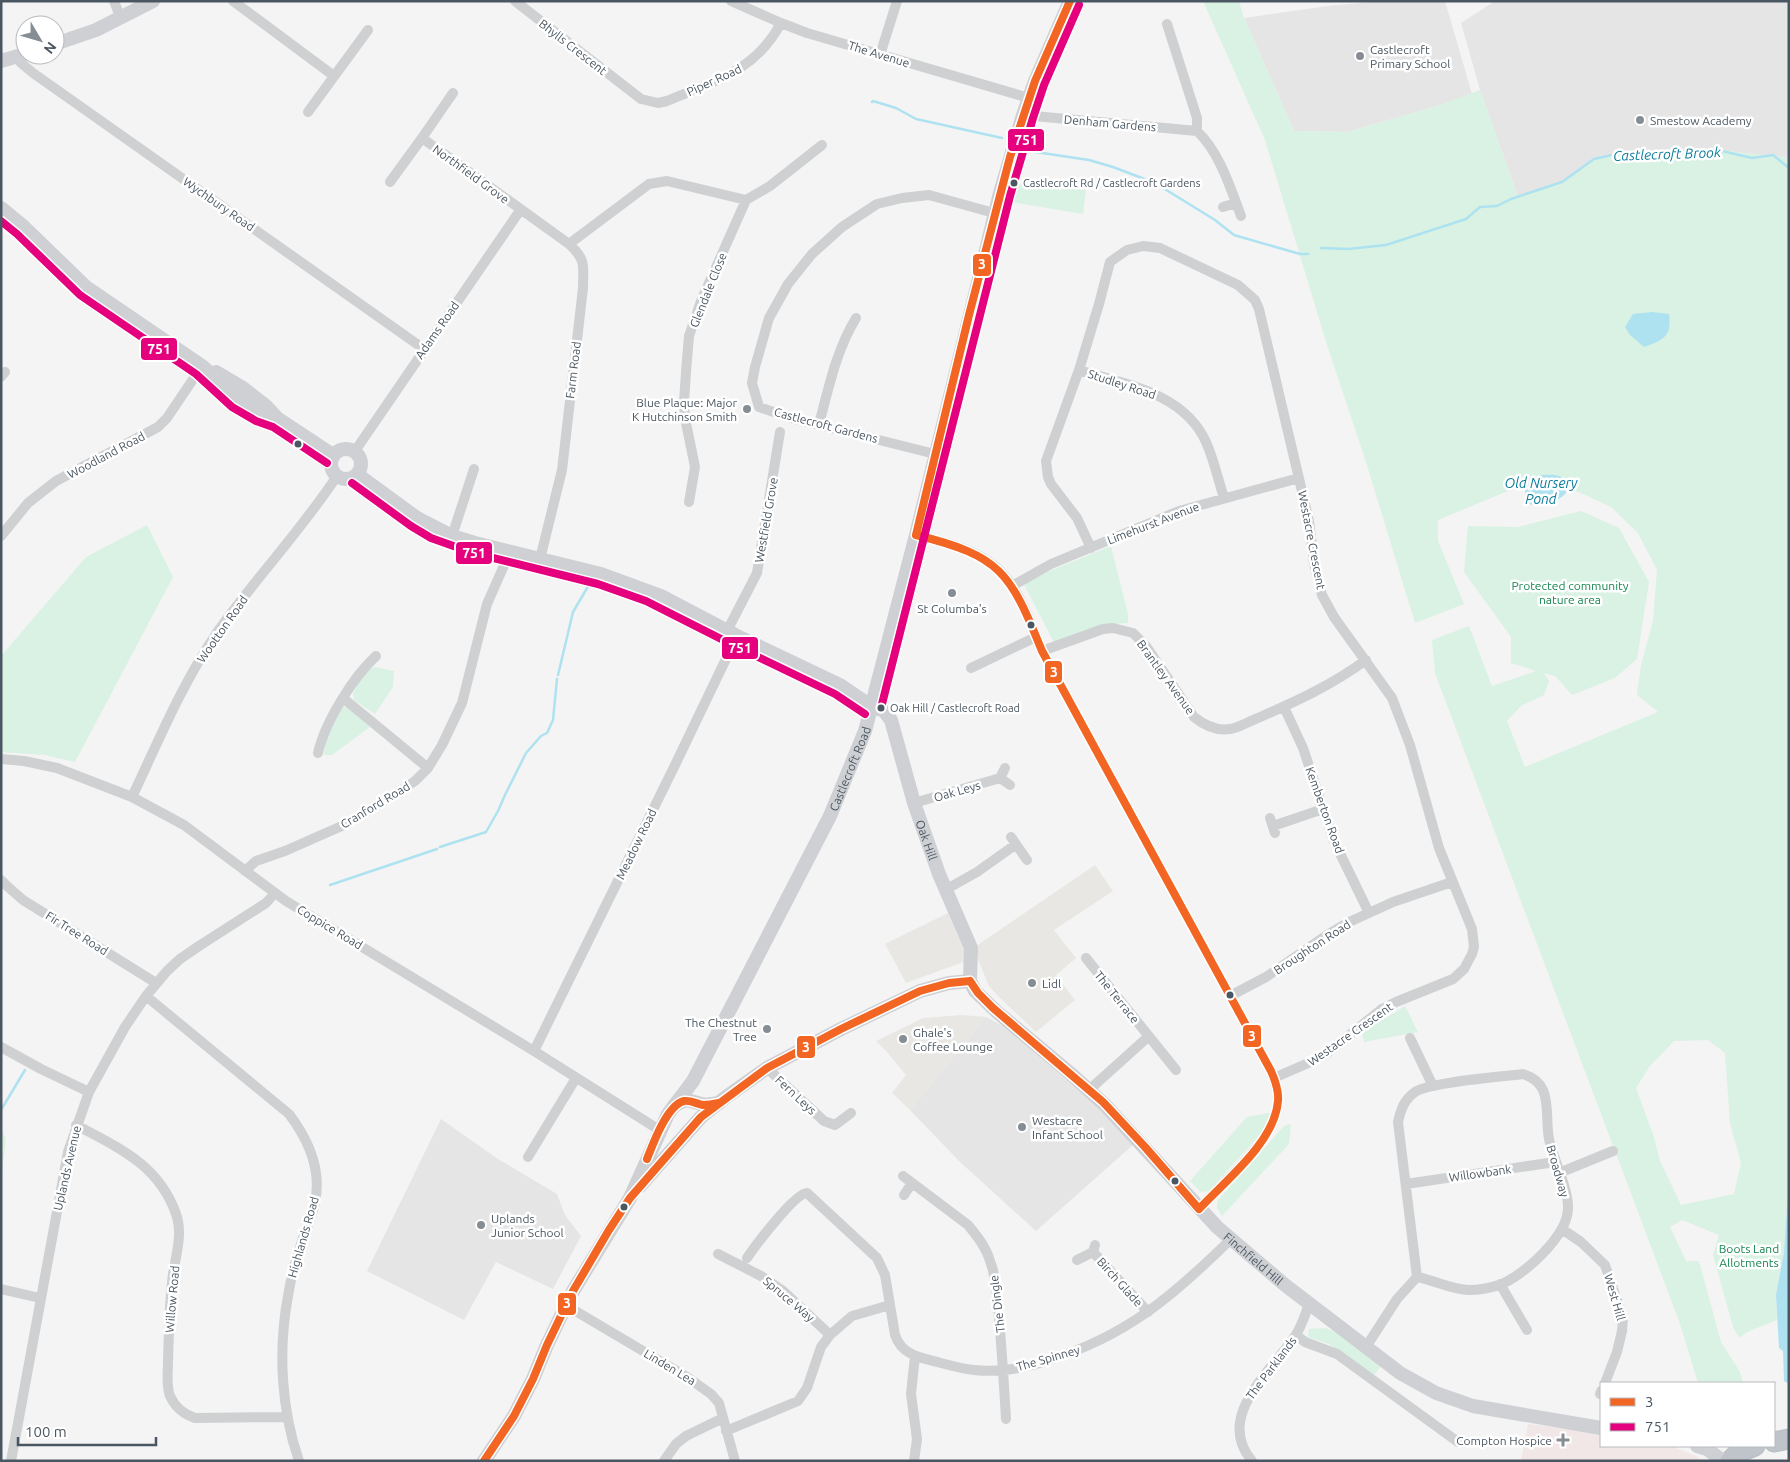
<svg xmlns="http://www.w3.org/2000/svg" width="1790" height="1462" font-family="Ubuntu,sans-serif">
<rect width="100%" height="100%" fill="#f4f4f4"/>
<path fill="#e8e7e3" d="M1095 865 1113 891 1054 930 1076 958 1056 975 1075 1000 1036 1032 999 997 989 986 975 952 979 944Z
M948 913 964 950 966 961 906 983 885 944Z
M962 1015 986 1017 910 1110 892 1093 906 1075 887 1052 876 1041 923 1018Z"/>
<path fill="#e6e5e6" d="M1383 1H1445L1472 94 1441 105 1347 132 1294 131 1244 18 1328 6Z
M1495 1H1789V158L1718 150 1621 153 1594 159 1562 182 1518 197 1480 90 1461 23Z
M986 1017 1005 1027 1087 1094 1134 1144 1036 1231 959 1161 910 1110Z
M441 1119 498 1159 557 1194 565 1215 581 1236 553 1289 496 1262 464 1320 367 1271Z"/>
<path fill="#f1e7e6" d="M1528 1424 1601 1432V1446H1672L1698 1457 1701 1461H1521Z"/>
<path fill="#d9f2e3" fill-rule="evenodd" d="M1203 1H1239L1244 18 1294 131 1347 132 1441 105 1480 90 1518 197 1562 182 1594 159 1621 153 1718 150 1789 158V1178L1784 1252 1776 1295 1777 1320 1747 1332 1739 1338 1733 1327 1713 1255 1719 1235 1682 1220 1670 1227 1686 1261H1699L1721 1342 1740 1372 1743 1383H1698L1679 1321 1435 673 1432 640 1469 626 1492 686 1536 671 1511 663V637L1464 572 1468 526 1518 527 1581 511 1619 528 1649 582 1637 659 1615 678 1572 695 1555 676 1544 673 1549 681 1544 695 1521 706 1507 721 1525 767 1658 712 1637 695 1641 665 1653 621 1657 570 1638 533 1611 507 1581 493 1537 479 1438 520V541L1464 604 1415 623 1366 462 1327 345 1265 140ZM1708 1040 1725 1053 1730 1123 1741 1163 1734 1194 1681 1205 1660 1161 1654 1137 1636 1088 1650 1066 1674 1041Z
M1020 183 1086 190 1083 214 1012 202Z
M147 525 173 577 75 762 45 755 1 752V656L86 557Z
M1111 546 1128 614V623C1099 624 1080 631 1054 643L1023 582Z
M375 667 394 671 393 687 375 714 354 700 353 693 367 669Z
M343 707H348L370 727 332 755H324L326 740Z
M1405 1006 1418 1032 1364 1042 1362 1032Z
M1273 1112 1264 1130 1209 1191 1201 1192 1190 1181 1247 1117Z
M1291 1124 1289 1144 1222 1216 1217 1208 1218 1200 1284 1126Z
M1 1128 6 1139 1 1180Z
M1326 1328 1343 1336 1381 1366 1374 1375 1329 1344 1308 1337 1309 1329Z"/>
<path fill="#aee2f0" d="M1652 312 1669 314C1672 336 1664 340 1644 347L1630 335 1625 327 1633 314Z
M1541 475C1558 474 1566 474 1566 493 1556 503 1543 508 1529 504L1525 494V489L1532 479Z
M1789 1178V1384L1784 1381 1783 1351 1779 1348 1776 1295 1784 1252Z"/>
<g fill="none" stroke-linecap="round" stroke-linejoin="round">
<path stroke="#aee2f0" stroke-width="2.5" d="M872 102 873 101 896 108 916 119 1002 138
M1029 151 1089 160 1113 167 1155 183 1215 220 1234 235 1300 254H1308
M1321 248 1348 249 1386 245 1466 219 1480 207 1497 206 1511 199 1562 182 1594 159 1621 153 1718 150 1752 158 1773 155 1789 168
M558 675 573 612 590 583
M440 847 486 832 498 811 505 795 526 753 541 736 547 733 553 720 557 679
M330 885 437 849
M1 1110 25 1070"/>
<g stroke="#b9bec3" stroke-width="21">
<path id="highway" d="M1774 1442 1789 1439
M1730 1461 1738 1453 1755 1446"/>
</g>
<path stroke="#ced0d2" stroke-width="10" d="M114 1 121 19
M233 1 334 76
M515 1 641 99 658 103 667 101C714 81 755 72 781 23
M731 1 781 23 807 33 1029 98
M1167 24 1197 118V131
M880 55 897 1
M17 57 21 63 33 73 424 349
M453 93 422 138 569 244C587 260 583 267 583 288L562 470 540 559
M308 112 368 30
M1023 115 1197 131C1220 153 1230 187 1241 216
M390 182 422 138
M1223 207 1236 203
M569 244 649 184 667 181 746 200
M1079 370C1125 384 1184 393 1206 442 1214 460 1218 479 1224 498
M1 377 5 372
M819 424C829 387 836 351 856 318
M355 451 521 209
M935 454 791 418 759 407 752 383 755 367 769 318 788 284 812 254 842 227 877 204 902 198 929 195 994 213
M689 502 695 467 685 418 684 402 686 372 689 336 701 301 746 200 770 186 822 145
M916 535C948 543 986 551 1007 579 1024 600 1032 627 1042 651L1269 1067C1274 1078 1278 1089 1278 1101 1277 1138 1223 1182 1199 1209
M1 536 28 503 56 481 158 427 167 418 202 366
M452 536 474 469
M1091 548 1077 518 1051 484 1048 477 1046 461 1079 370 1099 304 1110 262 1127 250 1143 246 1160 248 1238 285 1255 300 1259 309 1309 521 1314 563 1322 595 1334 617 1392 698 1410 745 1439 848 1472 929 1474 947 1472 954 1464 969 1453 979 1396 1002 1382 1009 1327 1053 1315 1060 1274 1078
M1012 586 1051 564 1179 511 1299 478
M727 631 757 573 780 432
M1042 651 1103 629 1113 628 1133 633 1146 646 1194 717C1204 725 1217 731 1230 729 1239 728 1249 721 1258 718 1297 701 1332 685 1366 660
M971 668 1036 637
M343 698 428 768
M1284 707 1303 748 1334 841 1369 913
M318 753C325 722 353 677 376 656
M1 759 24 761 57 768 132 797 184 825 286 901 534 1051 661 1131
M1005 768 1000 778 1010 785
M132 797C158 742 182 684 216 634 254 580 300 532 337 476
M914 803 1000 778
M1270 818 1275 833
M1273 826 1323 809
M1011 837 1027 860
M245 871 256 861 285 851 344 825 399 792 415 781 428 768 442 745 462 703 487 604 510 552
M1 880 7 886 23 900 156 983
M945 890 977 872 1015 845
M1086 958 1176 1070
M146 996 289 1114C308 1139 322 1169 315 1202 313 1215 306 1228 302 1241 296 1259 291 1277 288 1296 278 1350 281 1409 299 1461
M1230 996 1266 977 1327 935 1347 923 1393 902 1452 882
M1410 1038 1433 1086
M1 1047 41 1069 89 1092
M534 1051 676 763 737 636
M767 1068 824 1121 835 1125 851 1113
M1089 1090 1149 1036
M76 1125C119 1148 159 1165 176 1214 183 1233 176 1255 173 1274 169 1303 169 1333 168 1362 168 1373 166 1386 170 1396 175 1407 183 1414 195 1418L287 1417
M528 1157 576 1078
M1559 1173 1613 1151
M903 1176 968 1225C977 1236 986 1247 990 1261 997 1279 997 1299 999 1318 1002 1352 1004 1385 1006 1419
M1406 1184 1555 1162
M904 1195 912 1183
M1562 1229 1581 1242 1605 1265 1623 1318 1622 1331 1617 1352 1605 1383
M1093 1252 1148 1312
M718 1254 761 1276 783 1291 830 1335
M747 1258C755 1246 795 1193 807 1193L877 1258 885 1275 895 1335C902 1356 922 1358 941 1363 952 1366 963 1369 974 1370 1000 1373 1025 1368 1049 1360 1127 1336 1174 1295 1231 1239
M1077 1260 1093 1252 1095 1245
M1500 1284 1527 1330
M1 1289 40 1298
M567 1306 687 1377 711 1394 719 1403 735 1461
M1296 1335 1305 1342 1337 1354 1458 1442
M1366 1347 1397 1299 1417 1277 1398 1122C1401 1109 1404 1100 1415 1092 1430 1082 1501 1077 1523 1074 1532 1077 1539 1081 1543 1090 1549 1103 1546 1124 1549 1139 1553 1159 1569 1189 1568 1209 1567 1236 1524 1276 1499 1285 1490 1288 1478 1290 1469 1290 1452 1290 1434 1280 1417 1277
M1600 1394 1601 1391
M726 1431 798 1401 807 1388 821 1347 830 1335 852 1316 890 1305
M11 1461 68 1152 89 1092 125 1027 146 996 167 971 180 959 199 946 266 903 275 893
M664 1461 676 1444 686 1436 723 1418
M914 1461 917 1439 911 1394 915 1356
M1252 1461C1214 1416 1272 1371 1295 1336 1302 1326 1305 1315 1309 1304"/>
<g stroke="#ced0d4" stroke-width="14">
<path d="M55 44 96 30 153 1"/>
<path d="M1 61 25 54"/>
<path d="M1 208 24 227 86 287 202 366 238 399 260 412 277 418"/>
<path d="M216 372 243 388 266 406 277 418 333 455"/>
<circle cx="346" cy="464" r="15"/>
<path id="s1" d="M358 475 417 518 452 536 475 543 601 574 661 596 737 636 840 685 871 706 884 711 891 720 914 803 939 874 971 948 970 981"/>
<path id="s2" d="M970 981 975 991 997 1012 1070 1073 1105 1105 1217 1227 1285 1285 1400 1373 1436 1393 1473 1406 1601 1428"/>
<path id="s3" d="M674 1106 693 1081 830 816 865 731 916 535 1000 193 1023 115 1035 81 1070 1"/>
<path d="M640 1186 701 1117 726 1097 767 1068 841 1029 920 991 949 983 970 981"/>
<path d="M1697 1446 1707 1449 1723 1461"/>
<path d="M484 1461 514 1416 533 1379 547 1345 573 1291 630 1198 668 1114 674 1106 681 1102 687 1100 705 1105 719 1103"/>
</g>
<use href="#highway" stroke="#bec4c9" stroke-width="19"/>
<g stroke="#fff" stroke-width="11">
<path id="bus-1" d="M916 535C1001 556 1010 572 1042 651L1271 1071C1275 1080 1279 1091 1278 1101 1275 1142 1225 1181 1199 1209
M916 535 969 315 1010 157 1035 81 1070 1
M970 981 978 993 993 1008 1103 1102 1145 1147 1199 1209
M647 1159C653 1144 667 1105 684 1101 691 1100 697 1104 703 1105 709 1105 714 1104 719 1103
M484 1461 514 1416 533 1379 547 1345 573 1291 609 1230 630 1198 701 1117 767 1068 841 1029 920 991 949 983 970 981"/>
</g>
<g stroke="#fff" stroke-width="11">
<path id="bus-2" d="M1 221 17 234 80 295 196 374 232 407 256 421 273 427 327 463
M352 483 411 526 431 538 473 553 598 584 646 601 733 645 835 694 865 714
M881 708 1010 196 1033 118 1044 85 1079 5"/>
</g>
<use href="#bus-1" stroke="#f26522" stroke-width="8"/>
<use href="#bus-2" stroke="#e5007d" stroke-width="8"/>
</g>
<g fill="#868d94" stroke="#fff" stroke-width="2">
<circle cx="1360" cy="56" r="5"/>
<circle cx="1640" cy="120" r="5"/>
<circle cx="747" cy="409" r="5"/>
<circle cx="952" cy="593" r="5"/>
<circle cx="1032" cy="983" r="5"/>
<circle cx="767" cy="1029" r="5"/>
<circle cx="903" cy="1039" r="5"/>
<circle cx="1022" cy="1127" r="5"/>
<circle cx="481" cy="1225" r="5"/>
<path d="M1560.5 1432.5h5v5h5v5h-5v5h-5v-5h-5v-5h5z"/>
</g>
<g fill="#4a5661" stroke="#fff" stroke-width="2">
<circle cx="1014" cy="183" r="4.5"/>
<circle cx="298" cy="444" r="4.5"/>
<circle cx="1031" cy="625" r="4.5"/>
<circle cx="881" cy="708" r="4.5"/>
<circle cx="1230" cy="995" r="4.5"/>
<circle cx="1175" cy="1181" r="4.5"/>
<circle cx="624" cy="1207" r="4.5"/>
</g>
<g text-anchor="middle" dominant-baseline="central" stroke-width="5" stroke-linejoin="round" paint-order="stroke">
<g font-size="11" fill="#4a5661" stroke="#fff" text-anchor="start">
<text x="1023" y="183">Castlecroft Rd / Castlecroft Gardens</text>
<text x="890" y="708">Oak Hill / Castlecroft Road</text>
</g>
<g font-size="12" fill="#4a5661" stroke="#fff">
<text transform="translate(573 47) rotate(38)">Bhylls Crescent</text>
<text transform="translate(879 54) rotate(17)">The Avenue</text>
<text transform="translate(714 80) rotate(-25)">Piper Road</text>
<text transform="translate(1110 123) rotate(5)">Denham Gardens</text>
<text transform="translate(471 174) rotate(36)">Northfield Grove</text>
<text transform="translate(219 204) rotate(35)">Wychbury Road</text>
<text transform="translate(708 290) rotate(-68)">Glendale Close</text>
<text transform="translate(437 330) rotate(-55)">Adams Road</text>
<text transform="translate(573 370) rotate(-83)">Farm Road</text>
<text transform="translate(1122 384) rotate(18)">Studley Road</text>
<text transform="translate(826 425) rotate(15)">Castlecroft Gardens</text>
<text transform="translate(106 455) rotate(-28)">Woodland Road</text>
<text transform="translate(766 520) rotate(-80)">Westfield Grove</text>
<text transform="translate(1153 523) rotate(-21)">Limehurst Avenue</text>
<text transform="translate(1312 540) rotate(79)">Westacre Crescent</text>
<text transform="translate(222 629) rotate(-55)">Wootton Road</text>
<text transform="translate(1166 677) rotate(54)">Brantley Avenue</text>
<text stroke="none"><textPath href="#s3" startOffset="381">Castlecroft Road</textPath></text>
<text transform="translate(957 791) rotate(-16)">Oak Leys</text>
<text transform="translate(375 805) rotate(-31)">Cranford Road</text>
<text transform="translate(1325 810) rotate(70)">Kemberton Road</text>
<text stroke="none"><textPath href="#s1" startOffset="718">Oak Hill</textPath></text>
<text transform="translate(636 844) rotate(-64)">Meadow Road</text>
<text transform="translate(330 927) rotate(31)">Coppice Road</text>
<text transform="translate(77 933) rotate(32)">Fir Tree Road</text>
<text transform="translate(1312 947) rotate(-33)">Broughton Road</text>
<text transform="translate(1117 997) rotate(51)">The Terrace</text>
<text transform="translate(1350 1034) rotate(-35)">Westacre Crescent</text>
<text transform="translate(796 1095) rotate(43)">Fern Leys</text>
<text transform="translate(67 1168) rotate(-77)">Uplands Avenue</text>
<text transform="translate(1558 1171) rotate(74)">Broadway</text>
<text transform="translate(1480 1173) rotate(-8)">Willowbank</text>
<text transform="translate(303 1237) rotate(-74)">Highlands Road</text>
<text stroke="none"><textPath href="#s2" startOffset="398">Finchfield Hill</textPath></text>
<text transform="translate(1120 1282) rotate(48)">Birch Glade</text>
<text transform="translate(1615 1297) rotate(74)">West Hill</text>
<text transform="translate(172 1299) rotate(-85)">Willow Road</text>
<text transform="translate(789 1299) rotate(40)">Spruce Way</text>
<text transform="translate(997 1304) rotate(-97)">The Dingle</text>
<text transform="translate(1048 1358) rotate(-16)">The Spinney</text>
<text transform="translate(670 1367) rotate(31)">Linden Lea</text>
<text transform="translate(1271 1368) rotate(-53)">The Parklands</text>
</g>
<g font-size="12" fill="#4a5661" stroke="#fff" text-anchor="start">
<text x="1370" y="49">Castlecroft<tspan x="1370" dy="14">Primary School</tspan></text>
<text x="1650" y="120">Smestow Academy</text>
<text x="737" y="402" text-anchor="end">Blue Plaque: Major<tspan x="737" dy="14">K Hutchinson Smith</tspan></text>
<text x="952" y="608" text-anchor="middle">St Columba's</text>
<text x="1042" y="983">Lidl</text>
<text x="757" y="1022" text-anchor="end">The Chestnut<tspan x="757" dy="14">Tree</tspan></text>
<text x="913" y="1032">Ghale's<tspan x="913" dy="14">Coffee Lounge</tspan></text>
<text x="1032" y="1120">Westacre<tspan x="1032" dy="14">Infant School</tspan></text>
<text x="491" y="1218">Uplands<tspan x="491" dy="14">Junior School</tspan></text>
<text x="1552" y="1440" text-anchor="end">Compton Hospice</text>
</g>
<g font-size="12" fill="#17864f" stroke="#fff">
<text x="1570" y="585">Protected community<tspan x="1570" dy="14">nature area</tspan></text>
<text x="1749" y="1248">Boots Land<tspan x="1749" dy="14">Allotments</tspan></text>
</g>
<g font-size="14" font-style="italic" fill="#0c7c9b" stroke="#fff">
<text transform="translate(1667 154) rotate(-2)">Castlecroft Brook</text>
<text x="1541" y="483">Old Nursery<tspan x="1541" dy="16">Pond</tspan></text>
</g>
</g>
<g stroke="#fff" stroke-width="2">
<rect x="1007" y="128" width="38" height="24" rx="5" fill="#e5007d"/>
<rect x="972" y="253" width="20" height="24" rx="5" fill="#f26522"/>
<rect x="140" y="337" width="38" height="24" rx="5" fill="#e5007d"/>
<rect x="455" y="541" width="38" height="24" rx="5" fill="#e5007d"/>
<rect x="721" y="636" width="38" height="24" rx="5" fill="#e5007d"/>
<rect x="1044" y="660" width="19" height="24" rx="5" fill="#f26522"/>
<rect x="1242" y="1024" width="20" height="24" rx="5" fill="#f26522"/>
<rect x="796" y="1035" width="20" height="24" rx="5" fill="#f26522"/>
<rect x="557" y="1292" width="20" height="24" rx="5" fill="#f26522"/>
</g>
<g font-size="14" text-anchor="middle" font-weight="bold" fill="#fff">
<text x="1026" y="145">751</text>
<text x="982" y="269">3</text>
<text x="159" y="354">751</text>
<text x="474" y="558">751</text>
<text x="740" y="653">751</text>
<text x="1054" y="677">3</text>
<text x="1252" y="1041">3</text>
<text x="806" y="1052">3</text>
<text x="567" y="1308">3</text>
</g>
<rect width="1790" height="1462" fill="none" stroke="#4a5661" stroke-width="5"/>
<rect x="1600" y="1382" width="175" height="65" fill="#ffffff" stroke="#b7bbc0"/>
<rect x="1610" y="1398" width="25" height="8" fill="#f26522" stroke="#b7bbc0"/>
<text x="1645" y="1407" font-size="15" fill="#4a5661">3</text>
<rect x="1610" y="1423" width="25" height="8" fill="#e5007d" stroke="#b7bbc0"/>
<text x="1645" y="1432" font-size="15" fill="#4a5661">751</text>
<g transform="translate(40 40) rotate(128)"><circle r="24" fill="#ffffff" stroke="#b7bbc0"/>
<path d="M0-4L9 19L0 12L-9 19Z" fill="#868d94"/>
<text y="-8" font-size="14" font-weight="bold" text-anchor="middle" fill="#4a5661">N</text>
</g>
<path d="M18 1437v8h138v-8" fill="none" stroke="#4a5661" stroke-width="2.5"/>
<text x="25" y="1437" font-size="15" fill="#4a5661" stroke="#ffffff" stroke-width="4" paint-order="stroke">100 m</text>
</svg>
